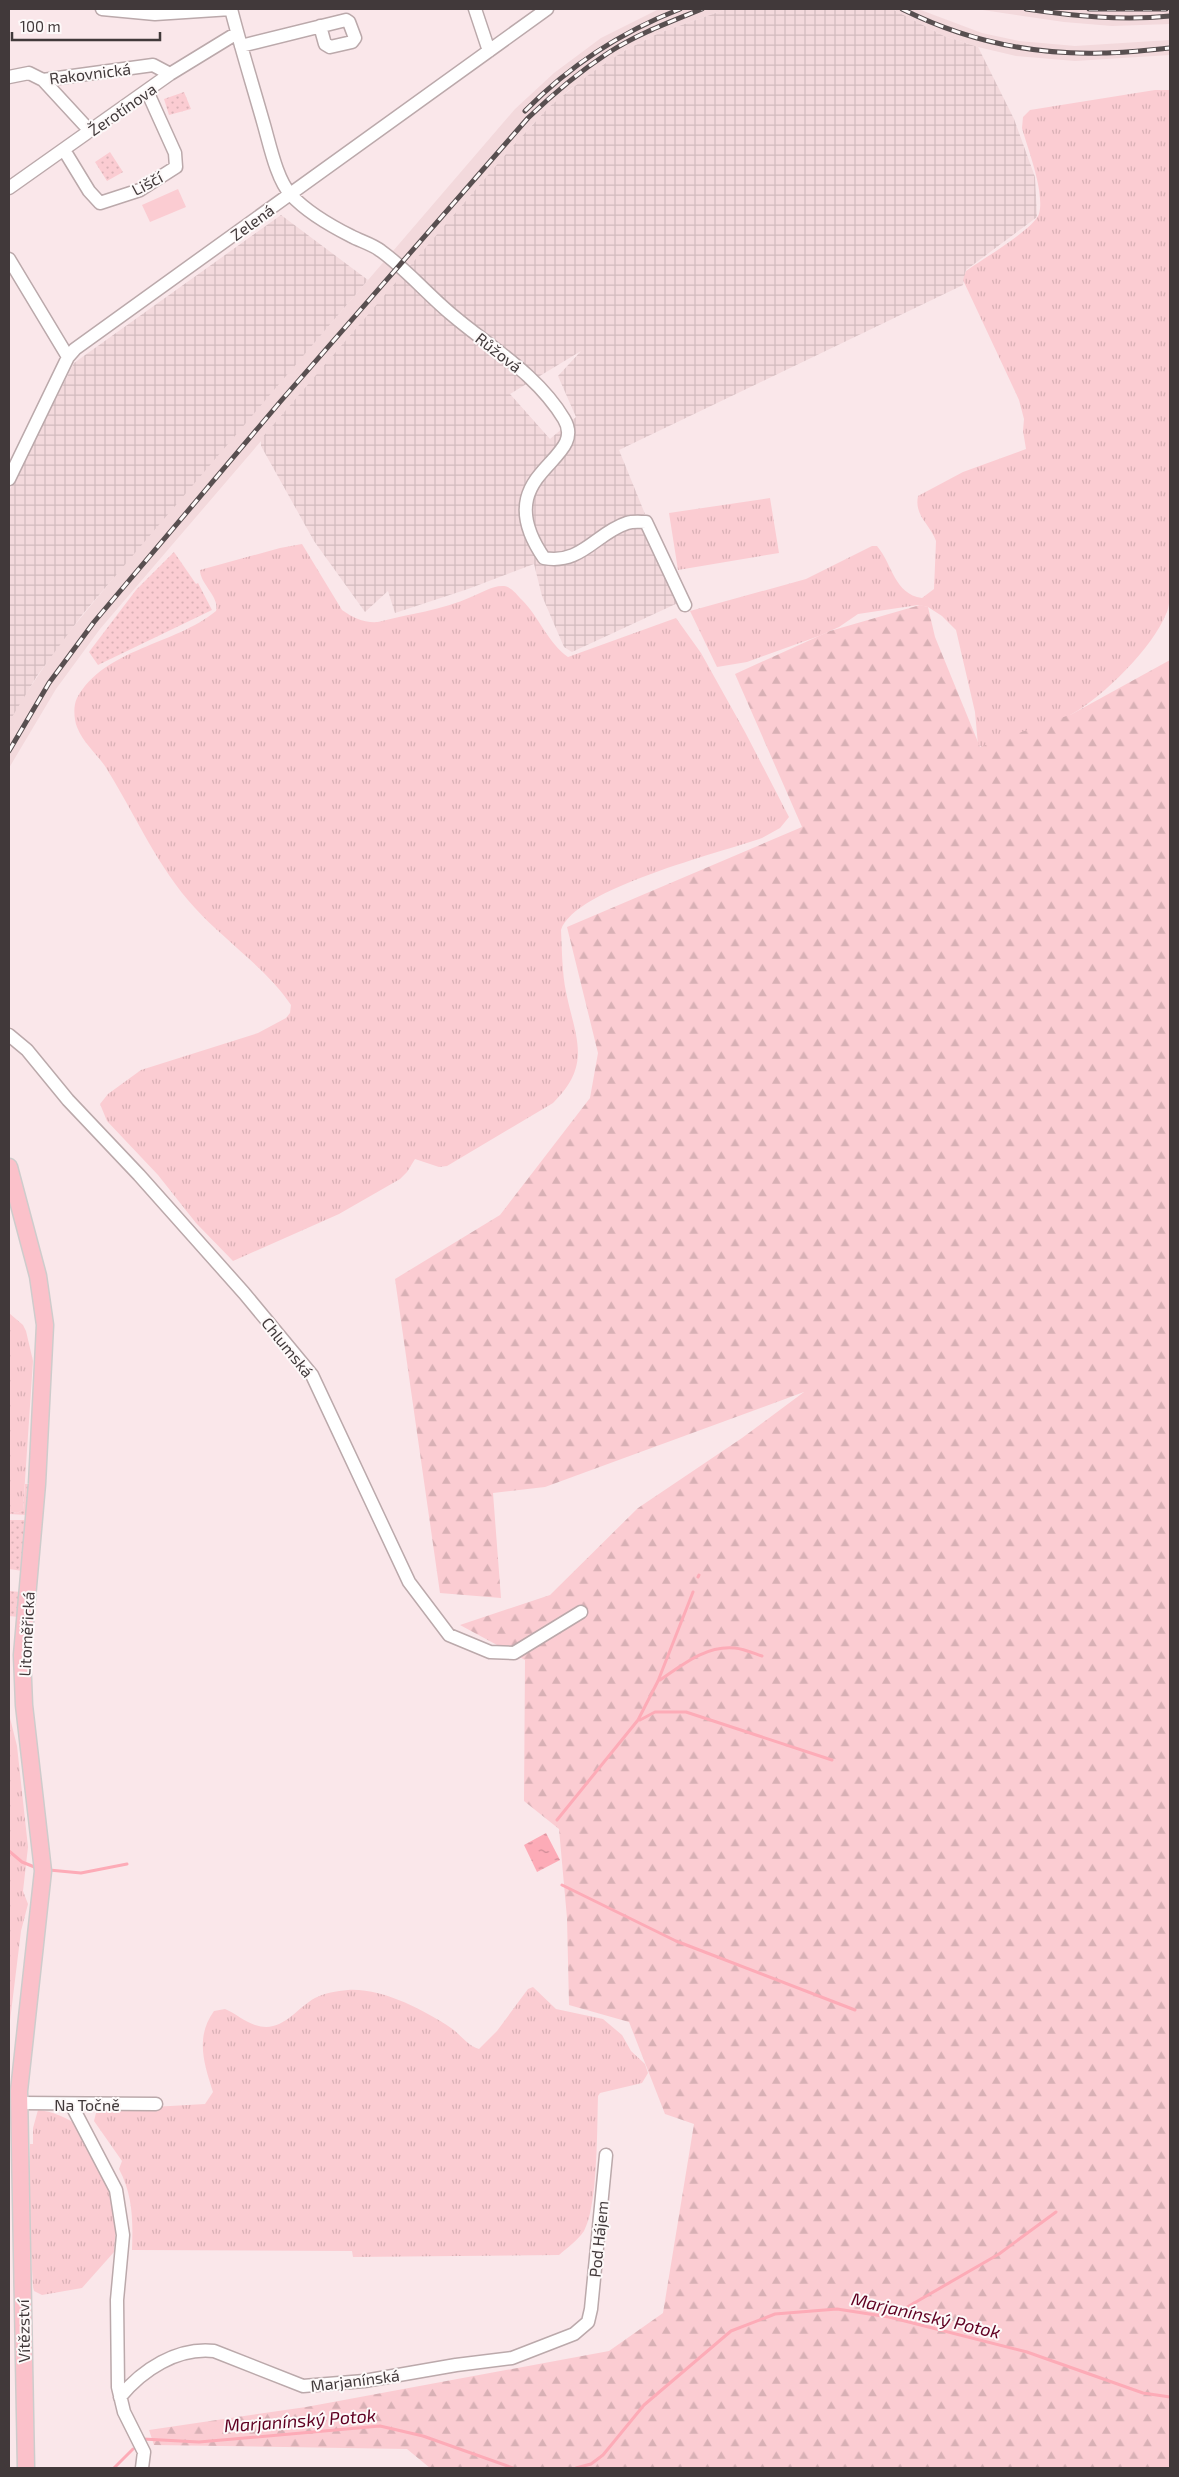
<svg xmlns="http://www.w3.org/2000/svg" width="1179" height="2477" font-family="'Exo 2',sans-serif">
<defs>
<pattern id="industrial-grid" width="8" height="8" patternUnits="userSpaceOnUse" patternTransform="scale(1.25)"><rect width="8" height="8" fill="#f3d9dc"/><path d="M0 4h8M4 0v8" fill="none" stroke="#d2bbbe"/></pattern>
<pattern id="grass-tufts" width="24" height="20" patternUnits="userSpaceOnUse" patternTransform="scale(1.25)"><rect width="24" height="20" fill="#fbccd2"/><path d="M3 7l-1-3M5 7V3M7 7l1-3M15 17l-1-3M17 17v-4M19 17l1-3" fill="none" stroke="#d8b0b5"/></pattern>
<pattern id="forest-firs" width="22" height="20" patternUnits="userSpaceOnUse" patternTransform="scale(1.25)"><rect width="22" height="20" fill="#fbccd2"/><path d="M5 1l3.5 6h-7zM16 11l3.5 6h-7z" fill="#d8b0b5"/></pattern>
<pattern id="park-dots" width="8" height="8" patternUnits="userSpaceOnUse" patternTransform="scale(1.25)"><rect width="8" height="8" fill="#fbccd2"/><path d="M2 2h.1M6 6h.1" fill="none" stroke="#d8b0b5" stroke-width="1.8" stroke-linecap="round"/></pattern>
<pattern id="water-ripples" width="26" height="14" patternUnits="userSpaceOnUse" patternTransform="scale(1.25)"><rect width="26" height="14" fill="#fdabb7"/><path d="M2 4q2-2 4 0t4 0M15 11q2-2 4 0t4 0" fill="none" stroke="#ce8c96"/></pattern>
</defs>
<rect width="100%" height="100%" fill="#fae7ea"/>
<path fill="#f3d9dc" d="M659 9H727L659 33 624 51 569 90 532 125 100 629 56 689 9 768V722L17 707 60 643 143 542 515 109 554 73 601 38Z
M892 9H918L982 33 1019 41 1075 46 1170 40V55L1075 61 1016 56 978 47 944 36Z
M976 9H1170V24L1112 26 1064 22Z"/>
<path fill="url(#industrial-grid)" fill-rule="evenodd" d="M727 9H892L944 36 978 47 1014 119 1035 177 1037 217 966 270 963 285 619 450 645 514 639 517 680 602 572 652 564 647 542 596 534 564 468 589 395 613 388 591 365 612 314 541 261 446V439L513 146 549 107 591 73 624 51 659 33ZM581 351 558 376 576 417 550 439 510 394Z
M281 215 368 280 82 615 37 676 9 722V491L74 363Z"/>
<path fill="url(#grass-tufts)" d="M1155 90H1170V595C1169 601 1169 609 1166 614 1153 647 1103 697 1072 714 1043 729 1012 737 982 747L978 745 975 712 956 630 942 616 928 607 918 605 858 614 839 627 819 636 747 662 717 667 690 611 806 579 872 546H877C893 565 894 594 922 598L934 589 936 541C930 524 914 516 918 496L963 472 1026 449 1023 431 1024 419 1019 400 963 280 966 271C981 260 1034 229 1039 214 1045 192 1028 150 1022 128L1023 117 1030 110Z
M770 498 779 553 678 570 669 513Z
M302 544 342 610C353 618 364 623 378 622 408 614 443 610 471 597 481 593 493 585 504 586 512 587 517 595 522 600 539 617 548 643 568 657L676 618 701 653 745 732 789 817 780 828 762 838C720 853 575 888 561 930 562 950 562 972 566 992 575 1037 593 1064 553 1103L447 1166 439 1167 415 1159 407 1172 400 1179 339 1214 233 1261 196 1223 158 1175 107 1121 100 1104 108 1094 141 1070 258 1033 286 1018 290 1013 291 1005C268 970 224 940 195 908 158 868 136 816 108 771 99 755 84 745 77 727 74 719 73 706 77 698 105 648 175 645 216 611 220 597 200 584 200 570L280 548Z
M9 1313 23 1325 26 1331 33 1361 23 1510 17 1513 12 1512 9 1508Z
M9 1714 17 1746 28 1847 23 1891 28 1904 21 1931 9 2029Z
M533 1987 556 2009 603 2019 622 2035 631 2051 645 2064 648 2073 642 2083 600 2093 598 2096C597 2126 598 2207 584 2231 578 2240 567 2248 559 2255L353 2257 352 2251 132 2250C133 2221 133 2195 119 2169L122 2161 94 2121 96 2113 100 2110 205 2104 213 2092C204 2064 195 2037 214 2011L225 2009C235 2013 245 2022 255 2025 282 2034 295 2009 315 1998 325 1993 336 1991 348 1990 382 1988 424 2010 451 2028 460 2034 468 2046 479 2049L497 2031 528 1989Z
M38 2110C51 2111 70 2118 80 2128 87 2135 106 2172 110 2182 117 2202 116 2231 114 2252L82 2288 42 2295 34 2291 33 2287 29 2215 30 2144H33V2128Z"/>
<path fill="url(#forest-firs)" d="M920 605 928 607 935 637 980 747 1072 714 1170 660V2468H430L407 2449 154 2445 149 2430 306 2407 609 2351 663 2313 694 2124 665 2114 629 2022 569 2005 567 1918 559 1829 524 1801 525 1660 460 1625 550 1595 638 1508 742 1438 804 1392 545 1487 493 1493 501 1598 440 1593 395 1279 500 1215 590 1098 598 1053 567 927 802 827 735 674 830 631Z"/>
<path fill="url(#park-dots)" d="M184 92 191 109 169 115 164 99Z
M110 152 123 172 107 181 95 162Z
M174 552 196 584 198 583 212 610 98 665 89 652 136 590Z
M25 1484H29L27 1515 9 1514V1508L12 1512 17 1513 23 1510Z
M9 1520H24L27 1525 23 1571 9 1569Z
M9 1591 21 1592 19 1617 9 1616Z"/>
<path fill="#fbccd2" d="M178 189 186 207 150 222 142 205Z"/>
<path fill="url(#water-ripples)" d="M546 1833 560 1860 537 1872 524 1845Z"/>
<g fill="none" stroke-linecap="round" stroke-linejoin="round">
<path stroke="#fdabb7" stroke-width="3" d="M698 1577 699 1575
M660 1680C682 1665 706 1645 735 1648 744 1649 753 1653 762 1656
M640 1720 655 1712H686L832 1760
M557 1820 638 1720 658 1681 693 1592
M9 1851 22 1862 37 1868
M49 1870 81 1873 127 1864
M562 1885 676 1941 855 2010
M890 2317 999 2254 1056 2212
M143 2439 199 2442 380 2426 423 2436 513 2468
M114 2468 133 2449
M576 2468 591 2464 603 2455 644 2405 731 2331 775 2314 837 2309 889 2317 1027 2352 1143 2393 1170 2397"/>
<g stroke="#bba9ab" stroke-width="15">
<path id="minor" d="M102 9 155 14 231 9
M231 9C241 48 253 86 264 125 270 146 277 180 291 195 307 212 331 226 351 236 360 241 372 244 381 251 406 269 427 294 451 314 491 348 537 374 564 419 590 462 485 472 544 558 581 565 596 533 627 523 633 521 640 522 646 522L685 605
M475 9 489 51
M241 46 346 20 349 22 355 38 352 42 330 47 325 44 320 26
M9 77 29 73 43 80 153 65 170 74
M43 80 90 131
M64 150 89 191 100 203 140 190 176 167 175 153 147 91
M9 188 170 74 237 33
M9 259 68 357
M9 479 68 357 75 349 547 9
M9 1035 27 1050 68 1100 139 1175 244 1293 312 1375 409 1582 449 1635 490 1652 514 1653 581 1612
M19 2103 156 2104
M71 2104 116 2190 123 2235 117 2300 118 2387 124 2412 144 2452 142 2468
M120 2397C142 2370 177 2347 214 2351L303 2386 364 2381 456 2365 512 2358 574 2334 588 2322 591 2309 606 2155"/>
</g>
<g stroke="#cecccc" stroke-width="19">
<path id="major" d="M9 1167 38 1276 45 1325 37 1484 22 1655 24 1705 43 1871 19 2091 26 2468"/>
</g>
<use href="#minor" stroke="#fff" stroke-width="12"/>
<use href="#major" stroke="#fbc1ca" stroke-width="16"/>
<g stroke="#584f50" stroke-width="5">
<path id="rail" d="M902 9C964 40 1033 55 1102 53 1125 53 1147 50 1170 48
M1026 9C1074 16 1122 21 1170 16
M1089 9H1166
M525 111C570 65 621 32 680 9
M9 751 49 683 94 622 280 402 528 118C553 94 579 72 608 53 637 34 670 22 702 9"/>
</g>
<use href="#rail" stroke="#fdf9f9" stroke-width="3" stroke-dasharray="9" stroke-linecap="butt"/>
</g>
<g text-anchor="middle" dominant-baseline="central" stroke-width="4" stroke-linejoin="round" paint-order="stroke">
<g font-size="16" fill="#41393a" stroke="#fdf9f9">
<text transform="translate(90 73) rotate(-7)">Rakovnická</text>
<text transform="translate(122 109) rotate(-35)">Žerotínova</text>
<text transform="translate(147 183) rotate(-28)">Liščí</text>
<text transform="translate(252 222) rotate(-36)">Zelená</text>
<text transform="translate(499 352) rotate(38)">Růžová</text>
<text transform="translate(288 1347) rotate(51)">Chlumská</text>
<text transform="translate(26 1634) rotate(-87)">Litoměřická</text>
<text x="87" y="2104">Na Točně</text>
<text transform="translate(598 2239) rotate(-84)">Pod Hájem</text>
<text transform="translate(23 2331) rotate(-91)">Vítězství</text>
<text transform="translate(355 2380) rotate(-7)">Marjanínská</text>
</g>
<g font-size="18" font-style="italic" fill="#600022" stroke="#fdf9f9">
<text transform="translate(926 2315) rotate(13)">Marjanínský Potok</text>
<text transform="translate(300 2420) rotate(-4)">Marjanínský Potok</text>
</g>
</g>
<rect width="1179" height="2477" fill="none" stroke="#41393a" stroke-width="20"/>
<path d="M12 32v8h148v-8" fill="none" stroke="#41393a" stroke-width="2.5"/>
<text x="20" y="32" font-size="15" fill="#41393a" stroke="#fdf9f9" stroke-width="4" paint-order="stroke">100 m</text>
</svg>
